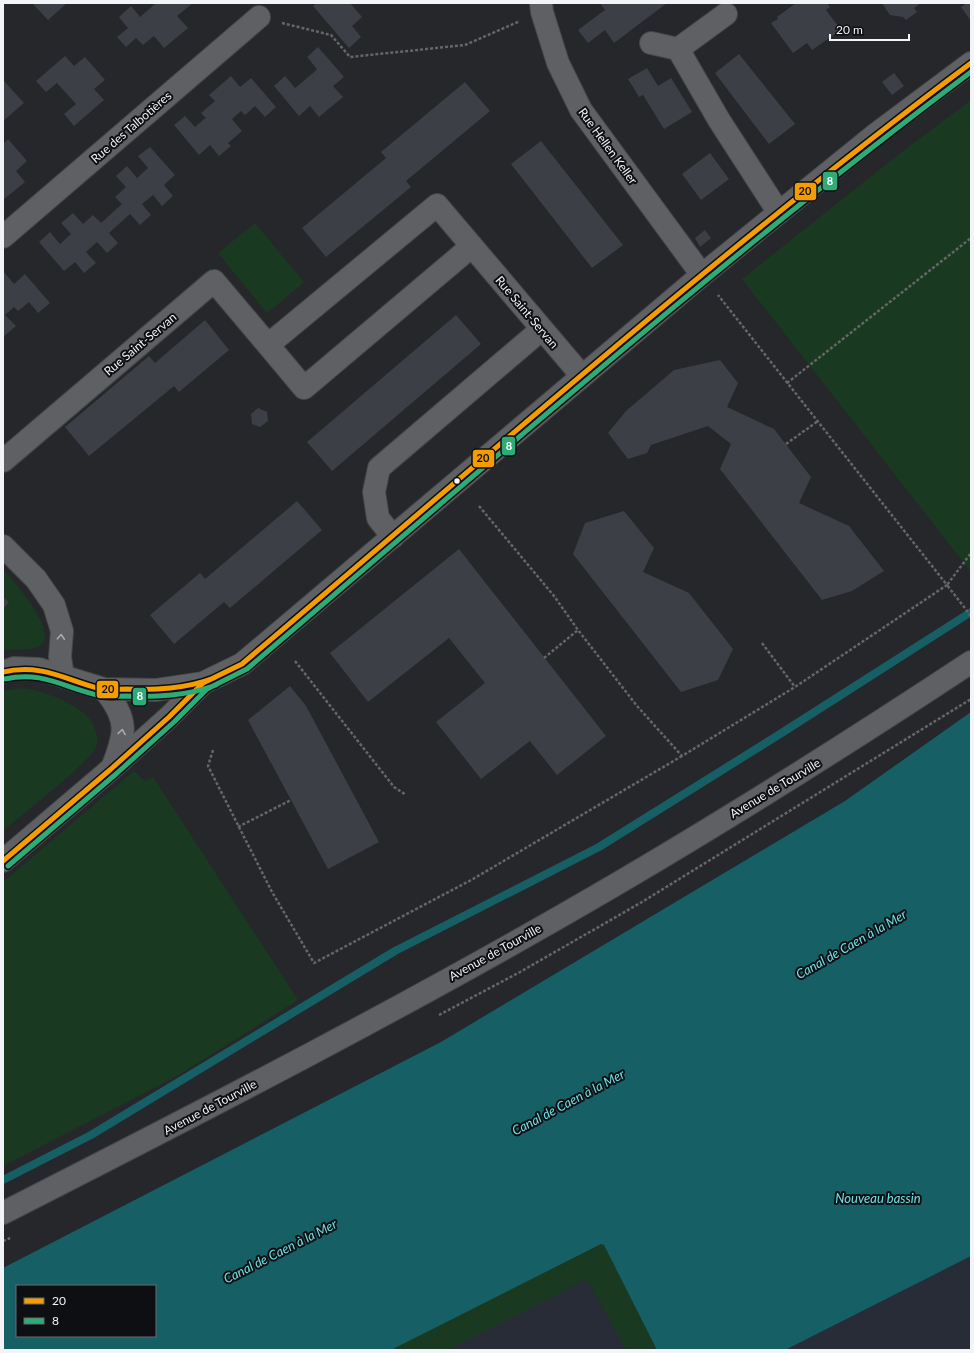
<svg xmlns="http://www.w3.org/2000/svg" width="974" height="1353" font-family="Lato,sans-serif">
<rect width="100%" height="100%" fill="#26272a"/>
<path fill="#282c36" d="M971 1037V1350H391Z"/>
<path fill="#193a20" d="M971 100V572L742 279 899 154Z
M255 223 304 282 267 313 218 253Z
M3 570C13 580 64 637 37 647 28 651 13 649 3 650V609L9 602 3 597Z
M21 688C43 691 59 697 78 709 90 716 101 732 96 747 90 762 19 817 3 831V691Z
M134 771 145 781 153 777 298 1000 177 1076 3 1166V882Z
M601 1244 604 1245 657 1350H626L587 1279 448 1350H391Z"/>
<path fill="#166065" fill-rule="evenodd" d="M971 712V1256L785 1350H657L604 1245 601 1244 391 1350H3V1268L441 1042 845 801ZM17 1286H155V1336H17Z"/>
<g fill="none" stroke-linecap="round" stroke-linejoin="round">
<path stroke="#166065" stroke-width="8" d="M3 1180 91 1135 395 951 599 847 780 734 971 612"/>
</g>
<path fill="#3d3f47" d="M32 3H67L48 20Z
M156 3H193L177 16 188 28 164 48 154 36 143 45 136 38 126 47 117 37 128 28 119 17 131 6 140 17Z
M317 3H350L362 17 352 26 361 37 349 48 313 6Z
M600 3H667L614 43 605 30 588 43 578 30 605 10Z
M796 3H827L830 7 826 10 841 30 812 50 807 43 793 53 771 23 778 19 777 17Z
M882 3H921L914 8 917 12 906 20 903 17 890 15Z
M967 3H971V21L961 7Z
M318 47 344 77 333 86 343 97 319 117 310 106 299 116 274 86 285 76 295 88 313 73 317 69 307 57Z
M739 54 795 124 769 144 715 73Z
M65 56 74 66 85 57 105 80 94 89 104 100 74 126 64 114 76 104 57 83 46 92 36 81Z
M647 68 658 86 671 78 692 112 664 129 643 95 639 97 628 79Z
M894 73 904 86 892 95 882 82Z
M231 76 240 87 251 78 276 107 265 117 255 106 245 115 241 111 232 119 242 131 228 143 231 146 219 156 210 145 199 155 174 125 185 116 195 127 203 120 206 118 201 113 215 101 209 95Z
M4 81 24 103 3 121V82Z
M465 82 490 111 406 181 411 187 326 257 302 228 386 158 381 152Z
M8 139 27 161 16 171 25 182 3 200V144Z
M541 141 623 245 592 268 511 164Z
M150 147 175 175 164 185 173 196 162 206 153 195 142 204 151 215 140 225 130 214 109 233 118 243 107 253 97 242 86 252 96 263 84 273 75 262 64 271 39 242 50 232 60 244 71 234 61 223 73 213 83 224 93 215 101 223 122 204 115 197 126 187 116 176 127 166 137 178 148 168 138 156Z
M710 153 729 179 701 200 682 174Z
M705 230 711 238 700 247 695 238Z
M4 272 14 284 25 274 50 303 38 313 29 302 18 311 14 307 5 315 16 326 3 337Z
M456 315 481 344 332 471 307 442Z
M205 320 229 350 179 392 174 386 89 456 65 427 149 356 155 363Z
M720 360 738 383 727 407 774 429 811 477 799 503 849 526 884 571 852 591 822 600 720 469 731 444 708 426 651 445 647 453 628 459 608 433 626 411 674 370Z
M258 408 267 412 268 421 260 427 252 424 251 414Z
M297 501 322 530 230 608 224 602 174 644 150 615 200 573 205 579Z
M624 511 654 548 643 572 689 593 733 649 718 680 681 692 573 554 585 523Z
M459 549 606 736 557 775 530 741 481 779 436 722 485 683 449 638 368 702 330 653Z
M3 597 9 602 3 609Z
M290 686 306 706 379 842 328 869 248 720Z"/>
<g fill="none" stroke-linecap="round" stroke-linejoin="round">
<g stroke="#444649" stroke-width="24">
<path id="minor" d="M541 3 542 12 558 63 581 110 702 275
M726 14 678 49 719 120 779 213
M651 43 678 49
M3 237 259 17
M268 345 304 388 472 246
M3 461 214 281 268 345 437 205 582 376
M393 537 378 518 374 492 379 468 542 329
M3 546 36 579 54 605 62 631 60 657 63 676
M3 672 14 668 39 669 104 689 156 690 203 683
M104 689C129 720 126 733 112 768
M3 861 111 769 169 717 203 683 242 664 702 275 876 134 971 63
M3 1213C211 1107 419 1000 620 882 739 812 856 738 971 662"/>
</g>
<path stroke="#656668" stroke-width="2.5" stroke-dasharray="3 2" stroke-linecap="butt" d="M282 23 331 35 350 57 465 45 520 21
M787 383 971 238
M786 444 818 421
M479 506 554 596 578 630 637 706 682 756 795 687 947 585 718 295
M971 616 947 585 971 553
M762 643 795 687
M544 658 578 630
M295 661 394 787 406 795
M213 750 208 766 272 892 314 963 473 879 682 756
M238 827 291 800
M439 1015 520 972 642 902 971 699
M3 1241 10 1238"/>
<use href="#minor" stroke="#5f6063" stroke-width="22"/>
<g stroke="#0e0f12" stroke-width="8">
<path id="bus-1" d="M3 672C41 663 66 680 101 689 109 690 118 689 126 689 156 690 185 689 214 678
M3 861 111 769 169 717 203 683 242 664C482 461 719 251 971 63"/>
</g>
<g stroke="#0e0f12" stroke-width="8">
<path id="bus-2" d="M5 679C43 670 66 689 102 696 110 697 118 696 126 696 157 697 187 696 216 685
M8 866 116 774 174 722 207 689 247 669C485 467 721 259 971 72"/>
</g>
<use href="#bus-1" stroke="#f59c00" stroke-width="5"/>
<use href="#bus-2" stroke="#2dac77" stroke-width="5"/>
</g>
<defs><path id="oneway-chevron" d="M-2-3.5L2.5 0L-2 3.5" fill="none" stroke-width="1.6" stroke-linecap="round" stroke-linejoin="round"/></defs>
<g stroke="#a8aaae">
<use href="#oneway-chevron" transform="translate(61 637) rotate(-87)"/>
<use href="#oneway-chevron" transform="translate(122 732) rotate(-81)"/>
</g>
<circle fill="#f2f4f8" stroke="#0e0f12" stroke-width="1.5" cx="457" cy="481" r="3.5"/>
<g text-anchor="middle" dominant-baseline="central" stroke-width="4" stroke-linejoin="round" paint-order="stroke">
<g font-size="12" fill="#f2f4f8" stroke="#0e0f12">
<text transform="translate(131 127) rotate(-41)">Rue des Talbotières</text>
<text transform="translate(608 146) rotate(54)">Rue Hellen Keller</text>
<text transform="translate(527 312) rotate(50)">Rue Saint-Servan</text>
<text transform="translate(140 344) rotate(-40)">Rue Saint-Servan</text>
<text transform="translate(775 788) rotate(-31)">Avenue de Tourville</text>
<text transform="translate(495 952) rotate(-29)">Avenue de Tourville</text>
<text transform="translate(210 1107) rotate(-28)">Avenue de Tourville</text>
</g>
<g font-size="13" font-style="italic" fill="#6ee0e6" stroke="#0e0f12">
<text transform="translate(851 944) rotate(-30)">Canal de Caen à la Mer</text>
<text transform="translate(568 1102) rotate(-28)">Canal de Caen à la Mer</text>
<text x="878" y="1198">Nouveau bassin</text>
<text transform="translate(280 1251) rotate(-27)">Canal de Caen à la Mer</text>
</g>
</g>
<g stroke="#0e0f12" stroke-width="1.5">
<rect x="822" y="171" width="16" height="20" rx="4" fill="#2dac77"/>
<rect x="794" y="182" width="23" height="19" rx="4" fill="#f59c00"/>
<rect x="501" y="436" width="15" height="20" rx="4" fill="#2dac77"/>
<rect x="472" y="449" width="23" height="19" rx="4" fill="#f59c00"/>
<rect x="96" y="680" width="23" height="19" rx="4" fill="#f59c00"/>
<rect x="132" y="687" width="15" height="19" rx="4" fill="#2dac77"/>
</g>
<g font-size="11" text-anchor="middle" font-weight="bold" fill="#fff">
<text x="830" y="185">8</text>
<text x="509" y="450">8</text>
<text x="140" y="700">8</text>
</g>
<g font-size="11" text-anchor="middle" font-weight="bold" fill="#111">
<text x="805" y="195">20</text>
<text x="483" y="462">20</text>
<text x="108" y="693">20</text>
</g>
<rect width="974" height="1353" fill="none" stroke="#f2f4f8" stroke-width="8"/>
<rect x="16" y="1285" width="140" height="52" fill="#0e0f12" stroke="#696b6e"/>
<rect x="24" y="1298" width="20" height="6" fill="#f59c00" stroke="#696b6e"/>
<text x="52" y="1305" font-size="12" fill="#f2f4f8">20</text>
<rect x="24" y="1318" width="20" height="6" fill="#2dac77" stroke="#696b6e"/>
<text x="52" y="1325" font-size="12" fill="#f2f4f8">8</text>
<path d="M830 34v6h79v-6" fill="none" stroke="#f2f4f8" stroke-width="2"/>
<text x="836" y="34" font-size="12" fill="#f2f4f8" stroke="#0e0f12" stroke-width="3" paint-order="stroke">20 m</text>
</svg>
